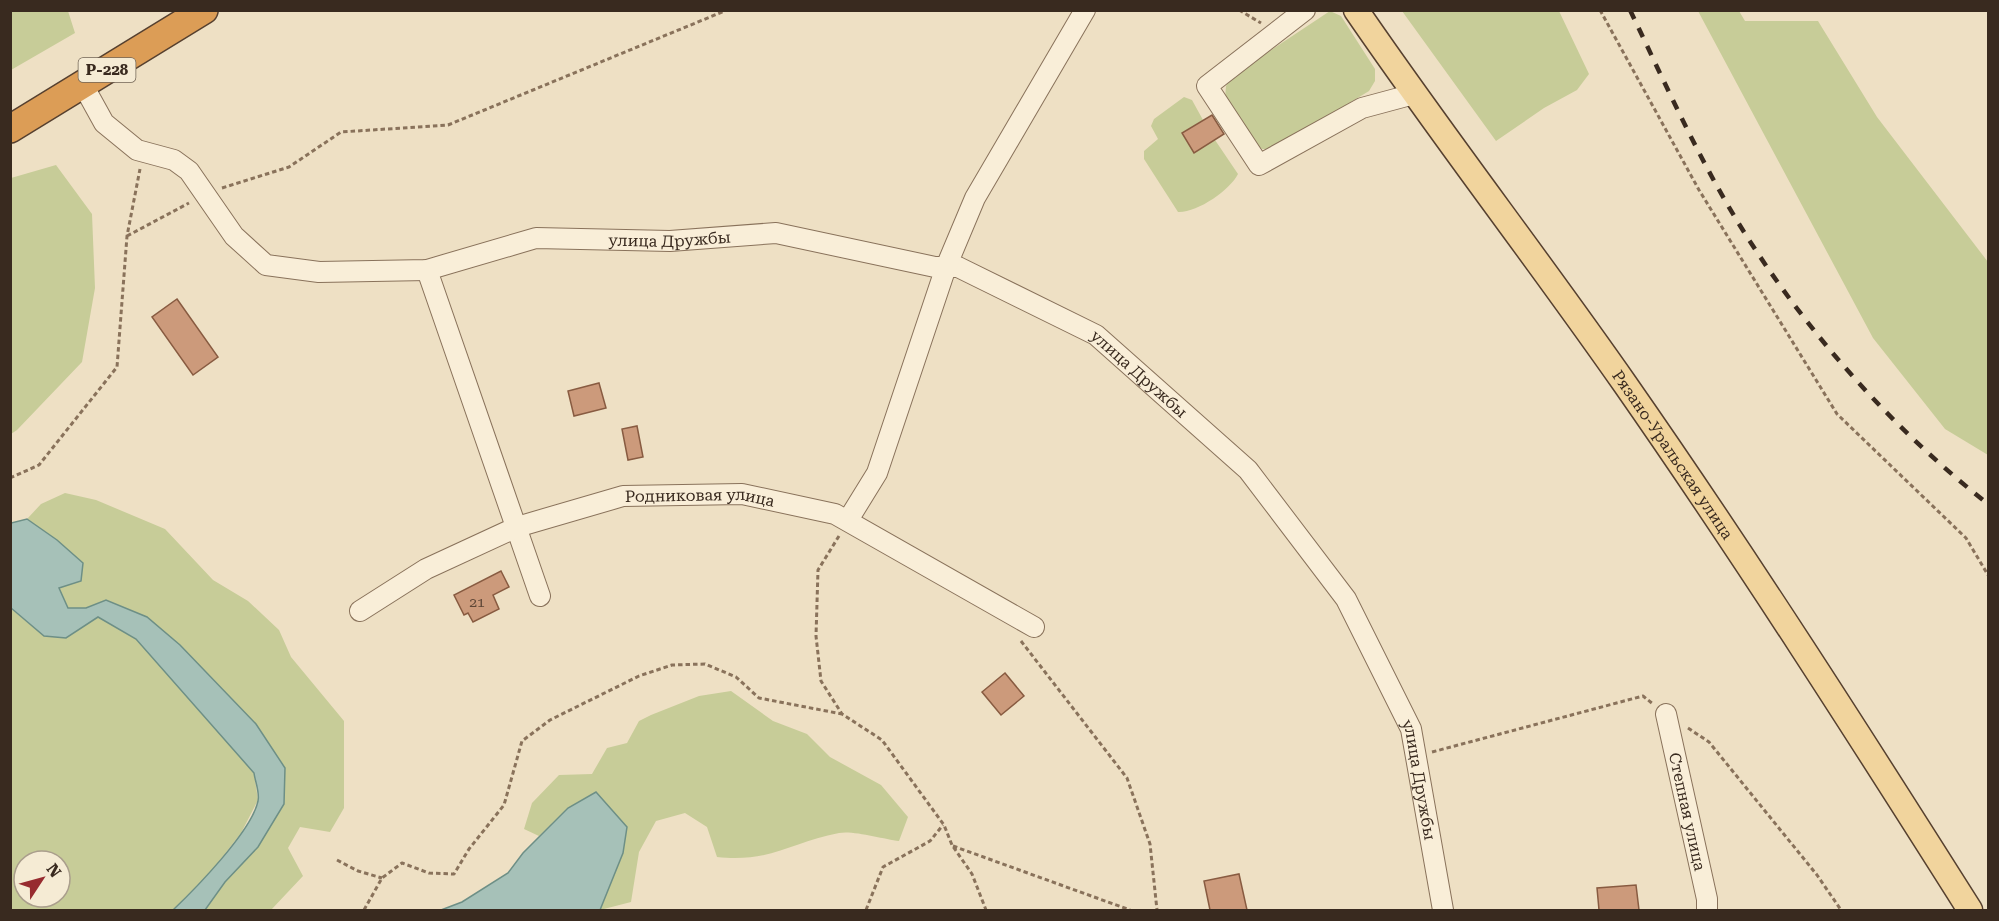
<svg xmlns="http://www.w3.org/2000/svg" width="1999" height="921" font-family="'Roboto Serif',serif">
<rect width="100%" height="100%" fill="#eee0c4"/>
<path fill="#c7cc98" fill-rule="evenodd" d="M11 10 68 11 75 33 11 70Z
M1330 11 1341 16 1375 69V81L1369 91 1274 149H1262L1253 142 1225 99 1226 86 1232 76Z
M1402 11H1559L1589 74 1577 90 1544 108 1496 141Z
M1698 11H1739L1745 21H1818L1877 117 1988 262V455L1945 429 1873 338Z
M1184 97 1192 100 1203 120 1182 133 1194 153 1215 140 1238 174C1230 190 1197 213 1178 212L1144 159V151L1158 139 1151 126 1154 119Z
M56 165 92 214 95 288 82 362 17 430 11 434V178Z
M65 493 96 500 165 529 213 580 248 601 279 630 291 657 344 721V808L330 832 300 827 288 848 303 876 271 910H205L225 882 285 768 256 724 180 645 106 600 86 608H68L59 588 83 563 57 540 27 519 41 504Z
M10 608 44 636 66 638 98 617 136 639 254 773 258 800 241 833 210 873 173 910H11ZM24 861H60V897H24Z
M731 691 773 721 807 734 830 757 881 785 908 817 899 841C884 839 852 830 839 833 792 842 770 863 717 857L707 827 685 813 656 821 639 852 631 902 600 910 623 853 596 792 568 808 539 836 524 829 532 803 559 775 592 774 607 748 627 743 639 721 651 715 699 696Z"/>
<path fill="#a6c1b8" stroke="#6d8f86" stroke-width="1.5" d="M27 519 57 540 83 563 81 581 59 588 68 608H86L106 600 147 617 180 645 256 724 285 768 284 804 258 847 225 882 205 910H173C195 889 252 831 258 801 260 793 255 781 254 773L136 639 98 617 66 638 44 636 11 608V523Z
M596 792 627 827 623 853 600 910H441L462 902 508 873 523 853 568 808Z"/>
<path fill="#cc9a7b" stroke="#885b41" stroke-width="1.5" d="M1212 115 1224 134 1194 153 1182 133Z
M177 299 218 357 193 375 152 317Z
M599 383 606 408 574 416 568 391Z
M637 426 643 457 628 460 622 429Z
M501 571 509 587 493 595 499 609 473 622 468 613 464 615 454 595Z
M1005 673 1024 696 1001 715 982 692Z
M1239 874 1247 910H1210L1204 881Z
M1636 885 1639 910H1599L1597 888Z"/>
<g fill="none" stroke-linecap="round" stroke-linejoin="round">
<g stroke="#89725b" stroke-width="22">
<g id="minor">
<path d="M1305 10 1207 86 1259 165 1362 108 1414 94"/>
<path id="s1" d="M83 85 104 123 137 150 174 160 189 171 234 236 266 265 319 272 427 270 536 238 670 241 776 233 935 267H958L1096 335 1248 470 1346 599 1411 729 1443 910"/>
<path d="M427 270 540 596"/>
<path d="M848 520 877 473 946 267 975 198 1085 10"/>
<path id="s2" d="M360 611 426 569 517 527 623 496 742 494 835 514 1034 627"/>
<path id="s3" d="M1666 714 1707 899V910"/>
</g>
</g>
<g stroke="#56402f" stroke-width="27">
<g id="major">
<path id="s4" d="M1356 10C1443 137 1537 258 1625 384 1745 556 1858 733 1970 910"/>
</g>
</g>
<g stroke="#56402f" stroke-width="30">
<path id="highway" d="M10 129 204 10"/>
</g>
<path stroke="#89725b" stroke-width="3" stroke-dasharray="4.5 3" stroke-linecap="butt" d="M1239 10 1261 23
M1600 10 1699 190 1837 414 1966 538 1988 575
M222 188 289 167 341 132 448 125 727 10
M127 236 189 203
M10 478 39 465 117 367 127 236 140 169
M839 536 818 570 816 636 821 681 842 714 882 740 944 825 952 845 972 874 986 910
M1021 641 1127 778 1150 844 1157 910
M1688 728 1709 742 1817 875 1841 910
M1432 752 1643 696 1653 704
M953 846 1130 910
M337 860 358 871 382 878
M364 910 382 878 402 863 429 873 454 874 469 849 504 805 522 741 550 720 639 676 672 665 705 664 736 677 759 698 842 714
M866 910 883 867 930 841 943 825"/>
<use href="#minor" stroke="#f9eed8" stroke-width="20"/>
<use href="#major" stroke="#f1d49d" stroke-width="24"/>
<use href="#highway" stroke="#dc9d56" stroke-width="27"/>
<path stroke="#392a1f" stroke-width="4.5" stroke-dasharray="10 10" stroke-linecap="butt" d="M1630 10C1666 85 1700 162 1744 232 1809 335 1893 429 1988 504"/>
</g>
<g text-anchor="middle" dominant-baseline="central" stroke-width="6" stroke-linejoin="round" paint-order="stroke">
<g font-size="14" fill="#5e4636">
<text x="477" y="602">21</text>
</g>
<rect fill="#f5ebd4" stroke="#716455" stroke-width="1.5" x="78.5" y="58" width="57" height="24" rx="4.5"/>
<g font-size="15" font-weight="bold" fill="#392a1f">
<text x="107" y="70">Р-228</text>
</g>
<g font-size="16" fill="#392a1f" stroke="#f5ebd4">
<text stroke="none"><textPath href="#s1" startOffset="674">улица Дружбы</textPath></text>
<text stroke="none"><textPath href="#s1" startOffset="1178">улица Дружбы</textPath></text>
<text stroke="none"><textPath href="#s4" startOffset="546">Рязано-Уральская улица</textPath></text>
<text stroke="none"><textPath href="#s2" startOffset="366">Родниковая улица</textPath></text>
<text stroke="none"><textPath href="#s1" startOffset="1682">улица Дружбы</textPath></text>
<text stroke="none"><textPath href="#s3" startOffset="100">Степная улица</textPath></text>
</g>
</g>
<rect width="1999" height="921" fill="none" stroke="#392a1f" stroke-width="24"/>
<g transform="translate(42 879) rotate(54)"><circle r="28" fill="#f5ebd4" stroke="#aa9e8c" stroke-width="1.5"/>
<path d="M0-4.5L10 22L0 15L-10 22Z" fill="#972b2f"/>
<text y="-9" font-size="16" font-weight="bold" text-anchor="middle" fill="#392a1f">N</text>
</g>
</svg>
